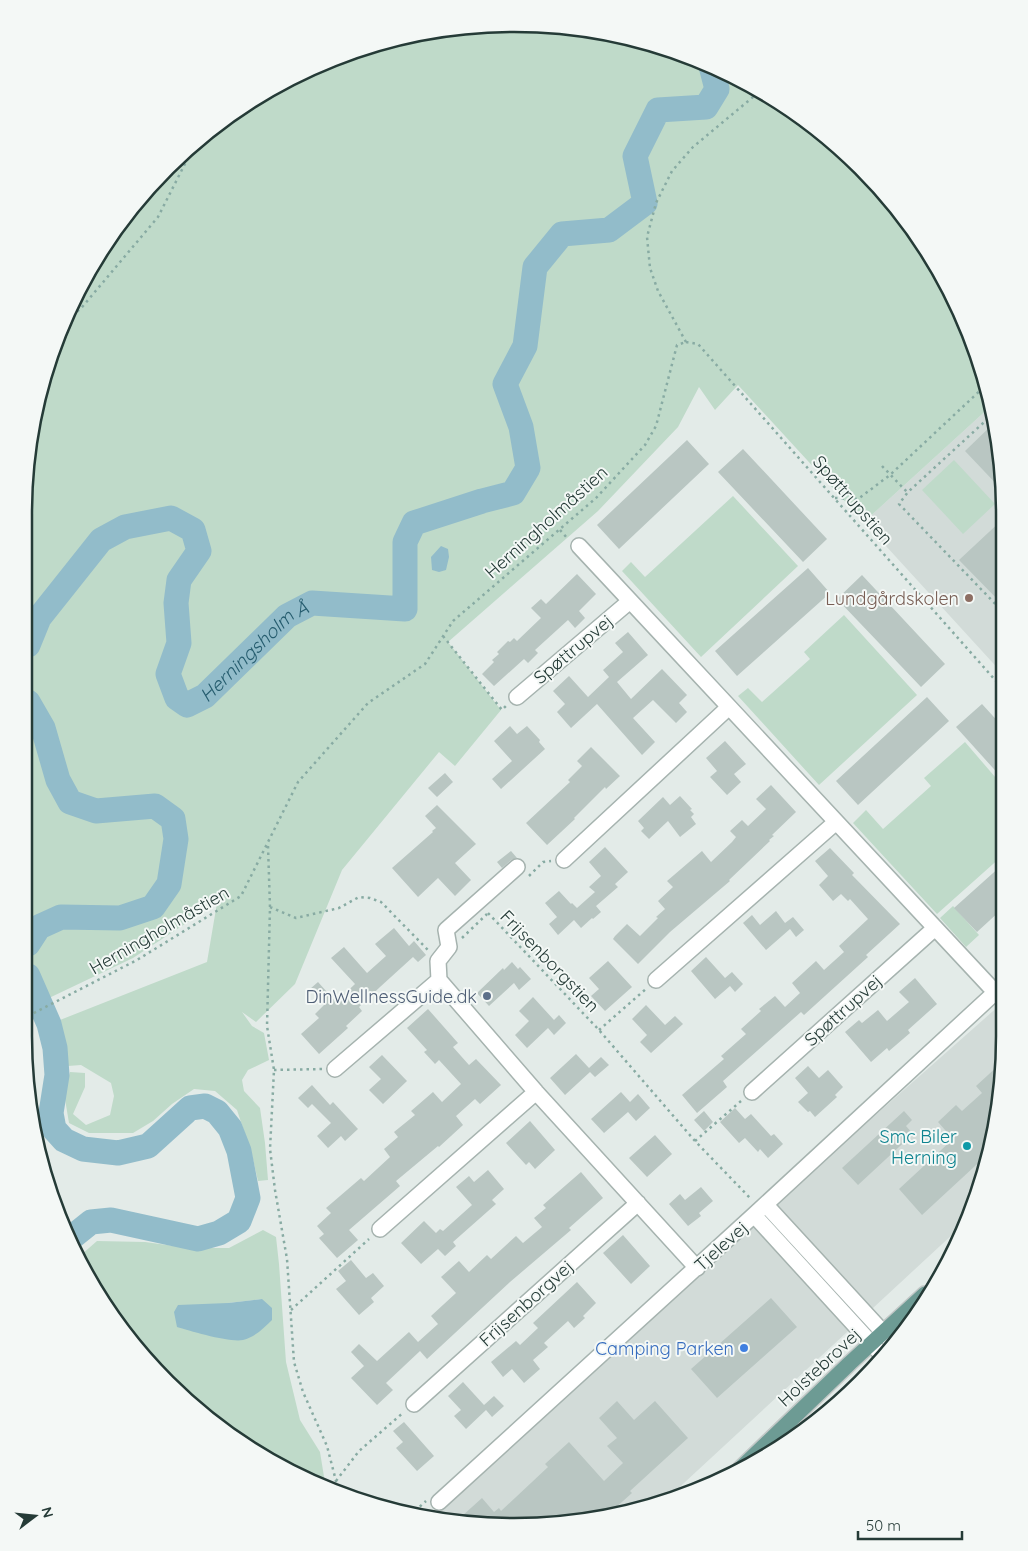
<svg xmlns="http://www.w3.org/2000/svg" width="1028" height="1551" font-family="Quicksand,sans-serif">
<rect width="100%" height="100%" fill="#e3ebe8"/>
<path fill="#d2dbd8" d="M991 406 995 418 1004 514 1003 674 864 522Z
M1001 1004 1000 1101 978 1194 967 1221 671 1495 610 1518 482 1526 432 1515 749 1227Z"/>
<path fill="#bfdac9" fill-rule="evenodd" d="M514 24 609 33 701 61 786 106 860 167 921 241 967 326 991 406 864 522 738 385 715 410 699 387 678 427 598 511 448 642 501 710 455 766 439 752 342 870 295 984 256 1022 242 1012 252 1026 264 1033 269 1060 248 1070 242 1080 244 1091 260 1108 265 1143 268 1180 258 1181 252 1155 237 1110 215 1091 194 1089 172 1104 153 1121 133 1133H89L69 1123 64 1093 70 1072 85 1073V1087L73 1114 86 1125 110 1115 114 1096 111 1083 81 1065 68 1066 60 1020 207 962 217 903 133 958 28 1008V450L50 357 74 297 167 168 241 107 326 61 418 33Z
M954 460 995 504 963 534 922 490Z
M733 496 798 566 701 657 622 571 631 562 645 577Z
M844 615 917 695 819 785 738 696 748 688 762 702 810 659 804 652Z
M965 742 1002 785V856L937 914 853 823 866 810 883 829 931 786 924 778Z
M953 906 979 935 966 947 940 918Z
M263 1230 276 1237 279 1264 286 1362 300 1420 320 1452 326 1489 215 1426 137 1342 122 1316 92 1278 81 1255 97 1241 145 1242 189 1248H229ZM262 1299 177 1327 228 1303Z"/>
<path fill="#92bcca" d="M441 546 448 549 449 557 446 570 439 572 432 570 431 557Z
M262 1299 272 1308V1320C264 1328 255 1337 243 1340 231 1343 190 1331 177 1327L174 1312 178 1305 228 1303Z"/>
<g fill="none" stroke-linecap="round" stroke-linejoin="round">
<path stroke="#92bcca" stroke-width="4.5" d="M28 621 39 618"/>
<g stroke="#92bcca" stroke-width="25">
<path id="s1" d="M28 645 39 618 101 540 125 527 171 518 193 530 199 551 179 580 176 603 179 643 168 674 177 698 187 705 205 696 287 616 312 603 405 609V542L414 523 482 501 513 493 528 468 521 427 505 384 525 346 535 267 562 234 609 230 645 203 635 156 658 110 706 107 717 89 711 66"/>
<path d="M28 702 43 728 58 780 70 802 96 811 155 806 173 819 176 839 169 884 153 907 120 918 61 917 39 927 28 944"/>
<path d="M28 976 49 1024 55 1048 57 1075 51 1113 54 1129 64 1140 83 1149 118 1153 148 1146 190 1108 205 1106 217 1112 230 1128 239 1151 248 1198 239 1221 219 1233 198 1239 111 1220 91 1222 71 1238"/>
</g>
</g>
<path fill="#b9c6c2" d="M995 422 999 459 1002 490 965 451Z
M687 440 709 464 619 549 597 525Z
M743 449 827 539 803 562 718 472Z
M1004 518V606L959 560Z
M808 568 830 593 737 676 715 651Z
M577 574 596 594 579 611 585 618 575 628 568 620 535 650 538 653 528 663 524 659 494 686 482 674 494 662 492 660 499 654 497 652 508 641 510 642 514 638 517 641 541 618 531 608 541 599 546 604Z
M862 575 945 664 921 687 837 599Z
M628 632 648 655 617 682 631 699 662 669 687 695 679 703 687 712 676 723 653 700 633 718 655 742 642 755 597 704 571 728 557 712 565 704 553 691 569 676 588 697 609 677 603 670 623 652 615 643Z
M927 697 949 721 858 805 836 781Z
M982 704 1003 727 1002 778 956 727Z
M510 726 517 734 527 726 540 740 539 742 545 749 501 789 492 779 512 761 494 741Z
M725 741 746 764 734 774 741 782 727 795 710 777 717 771 706 758Z
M591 747 620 776 606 789 605 787 574 818 575 819 547 845 526 823 570 782 568 780 582 766 577 761Z
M445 773 453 782 437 797 428 788Z
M771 785 796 812 772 835 774 836 769 840 770 841 729 880 730 881 670 932 638 964 613 939 615 936 627 924 640 936 658 918 656 917 665 909 658 901 673 887 667 881 702 851 711 862 732 842 736 837 730 831 742 820 748 826 766 809 756 799Z
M680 796 692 809 690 810 694 814 691 817 696 824 680 837 668 821 649 839 641 831 644 828 638 821 663 797 670 805Z
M437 805 476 844 455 863 471 880 455 896 438 878 418 897 392 868 433 832 432 831 436 828 425 816Z
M605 847 628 872 615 884 618 887 596 906 601 912 593 919 592 918 581 928 574 920 558 935 549 924 557 917 545 903 559 891 571 904 572 903 577 908 595 892 589 887 601 876 589 862Z
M830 848 854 873 852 875 900 924 866 955 868 957 804 1015 801 1012 723 1081 727 1087 697 1113 682 1095 724 1059 721 1056 746 1034 741 1029 761 1011 759 1009 775 996 785 1007 800 993 792 983 816 961 824 970 844 952 839 946 868 919 850 899 848 901 841 894 833 901 819 885 828 876 815 861Z
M511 851 517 858 511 860 502 868 497 862Z
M1002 865 1001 910 977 932 954 908Z
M776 911 785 923 793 917 804 930 796 937 790 929 766 950 743 923 752 915 760 925Z
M394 928 409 946 414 941 426 955 418 962 413 957 380 987 359 1007 362 1011 346 1026 348 1028 319 1054 301 1034 319 1018 315 1014 324 1005 310 989 318 982 336 1002 355 984 331 958 344 947 367 973 386 956 375 944Z
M706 957 725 978 732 972 743 984 735 992 730 986 715 999 691 971Z
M608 961 632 987 605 1011 591 996 599 989 589 978Z
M512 962 518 969 520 967 531 979 519 990 514 983 489 1006 477 993 503 968 504 970Z
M915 978 937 1004 908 1030 910 1033 889 1051 887 1048 871 1062 845 1032 859 1020 862 1023 878 1010 887 1021 909 1002 899 992Z
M533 997 554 1020 559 1015 566 1023 554 1035 548 1028 527 1048 515 1035 529 1021 519 1011Z
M646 1005 665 1025 675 1016 683 1024 651 1053 640 1042 647 1035 632 1019Z
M428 1009 458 1043 453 1047 469 1065 476 1059 501 1085 480 1104 475 1099 456 1116 463 1125 439 1147 438 1146 396 1181 400 1186 349 1230 358 1240 337 1258 319 1238 324 1234 317 1226 331 1213 326 1208 361 1178 364 1181 390 1157 384 1149 398 1137 394 1132 415 1115 411 1111 433 1092 442 1102 461 1084 439 1060 435 1064 424 1052 427 1050 407 1028Z
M576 1054 589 1068 601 1057 609 1065 595 1077 590 1072 565 1095 550 1078Z
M382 1055 407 1081 383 1104 369 1090 381 1079 369 1067Z
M1000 1064V1101L988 1154 922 1215 899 1189 953 1139 938 1122 956 1105 962 1111 982 1093 976 1086Z
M808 1066 819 1078 828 1070 843 1087 835 1095 837 1097 815 1117 810 1111 808 1112 798 1102 808 1093 795 1078Z
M312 1085 330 1105 333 1102 358 1129 345 1141 341 1136 328 1148 317 1136 331 1123 312 1104 308 1108 298 1098Z
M621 1092 630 1102 638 1094 650 1108 636 1121 628 1112 604 1133 591 1119Z
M735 1108 745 1119 751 1114 771 1136 774 1134 783 1144 768 1158 760 1149 758 1152 745 1138 739 1143 720 1122Z
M704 1111 713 1122 704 1131 694 1120Z
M904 1111 912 1120 906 1126 913 1134 858 1185 842 1168Z
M530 1121 555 1150 535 1169 529 1162 526 1165 506 1143Z
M655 1135 672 1154 647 1177 629 1158Z
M488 1170 504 1189 492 1200 496 1204 453 1242 456 1246 445 1256 438 1249 421 1264 401 1243 424 1221 436 1233 440 1229 443 1231 472 1205 456 1187 469 1176 474 1182Z
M581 1172 603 1198 569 1228 571 1230 510 1282 427 1359 420 1351 386 1383 393 1390 377 1405 351 1378 364 1366 351 1352 359 1344 377 1361 409 1332 418 1342 438 1324 431 1316 456 1293 441 1277 459 1261 469 1272 487 1255 491 1259 516 1236 523 1243 542 1227 534 1218 546 1208 543 1205Z
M701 1187 713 1201 699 1213 701 1216 688 1226 669 1204 680 1194 685 1200Z
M623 1235 650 1266 631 1284 603 1253Z
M351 1260 366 1278 373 1273 384 1286 371 1298 374 1302 359 1315 336 1289 346 1281 338 1271Z
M577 1282 596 1303 583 1316 585 1318 574 1328 568 1321 544 1343 548 1347 533 1360 540 1369 524 1383 512 1369 503 1377 491 1362 516 1341 520 1345 538 1328 533 1323Z
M771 1298 797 1327 717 1398 691 1369Z
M463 1382 484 1405 494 1396 504 1406 492 1417 486 1410 466 1429 454 1416 461 1410 448 1396Z
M617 1401 634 1420 655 1401 688 1438 630 1491 632 1493 604 1518 482 1526 469 1523 462 1516 482 1498 494 1512 499 1508 501 1511 548 1467 545 1464 569 1442 604 1481 623 1463 607 1446 617 1438 599 1418Z
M404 1422 434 1456 417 1471 396 1448 403 1442 393 1431Z"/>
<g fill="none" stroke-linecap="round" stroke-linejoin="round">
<g stroke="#a6b3af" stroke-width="18">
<path id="minor" d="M579 546 995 992
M517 697 630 601
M564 860 729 707
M439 980 438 961 449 947 446 930 517 867
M656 980 836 822
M335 1069 439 980 536 1092 697 1268
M752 1092 935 928
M766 1205 891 1341
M754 1215 882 1355
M380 1229 536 1092
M414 1404 638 1203
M439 1502 754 1215 1001 987"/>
</g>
<g stroke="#c2c8c7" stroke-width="18">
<path id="major" d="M740 1469 850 1363 925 1294"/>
</g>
<path stroke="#88aba3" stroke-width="2.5" stroke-dasharray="2.5 4" stroke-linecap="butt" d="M63 325 83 306 158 217 195 144
M686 342 698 344 1003 689
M686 342 658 291 650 268 647 237 656 203 672 171 693 147 759 92
M993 414 908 492 899 504 1004 613
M882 466 907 492
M835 498 858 499 890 475 985 386
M560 530 568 539
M443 636 502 710 506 706
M997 682 1003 678
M268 846 270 907 267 1026 274 1070 270 1149 275 1190 287 1259 294 1362 303 1392 327 1446 336 1481V1492
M529 876 543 862 551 861
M270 907 296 918 339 908 359 897 370 898 381 902 428 950
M488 913 599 1030 695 1141 751 1199
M462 938 487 914
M28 1016 137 960 241 896 298 782 368 703 425 664 453 621 596 498 645 445 656 426 677 345 686 342
M599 1030 647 988
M274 1070 322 1069
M695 1141 741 1101
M291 1310 369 1239
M336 1481 359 1451 404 1412
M415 1511 426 1501"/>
<use href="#minor" stroke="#fff" stroke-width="15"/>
<use href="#major" stroke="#6d9b94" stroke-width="15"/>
</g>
<circle fill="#8d6e63" stroke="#f4f8f6" stroke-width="2" cx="969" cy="598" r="5"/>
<circle fill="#5c6f8a" stroke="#f4f8f6" stroke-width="2" cx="487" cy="996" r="5"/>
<circle fill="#0f9aa8" stroke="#f4f8f6" stroke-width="2" cx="967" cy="1146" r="5"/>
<circle fill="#3f7fe0" stroke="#f4f8f6" stroke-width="2" cx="744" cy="1348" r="5"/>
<g text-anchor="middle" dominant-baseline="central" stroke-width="4" stroke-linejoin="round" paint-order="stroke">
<g font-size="18" fill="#253b37" stroke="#f4f8f6">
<text transform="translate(853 500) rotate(49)">Spøttrupstien</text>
<text transform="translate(546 522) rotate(-42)">Herningholmåstien</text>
<text transform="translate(573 649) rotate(-40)">Spøttrupvej</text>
<text transform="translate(159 930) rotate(-30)">Herningholmåstien</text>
<text transform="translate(550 961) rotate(46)">Frijsenborgstien</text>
<text transform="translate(843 1010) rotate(-42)">Spøttrupvej</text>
<text transform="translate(721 1246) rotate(-42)">Tjelevej</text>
<text transform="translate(526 1303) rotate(-42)">Frijsenborgvej</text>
<text transform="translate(819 1367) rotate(-43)">Holstebrovej</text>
</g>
<g font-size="18" fill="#785e54" stroke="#f4f8f6" text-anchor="end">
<text x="959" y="598">Lundgårdskolen</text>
</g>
<g font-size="18" fill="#4e5e75" stroke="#f4f8f6" text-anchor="end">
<text x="477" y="996">DinWellnessGuide.dk</text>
</g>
<g font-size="18" fill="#0d838f" stroke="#f4f8f6" text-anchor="end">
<text x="957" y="1136">Smc Biler<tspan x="957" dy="21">Herning</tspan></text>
</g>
<g font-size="18" fill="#366cbe" stroke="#f4f8f6" text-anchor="end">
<text x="734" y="1348">Camping Parken</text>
</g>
<g font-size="19" font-style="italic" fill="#265d6f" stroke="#f4f8f6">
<text stroke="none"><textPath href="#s1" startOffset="506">Herningsholm Å</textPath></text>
</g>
</g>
<path d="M0 0H1028V1551H0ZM514 32H514A482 482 0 0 1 996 514V1036A482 482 0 0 1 514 1518H514A482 482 0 0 1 32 1036V514A482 482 0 0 1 514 32Z" fill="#f4f8f6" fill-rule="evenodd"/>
<path fill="none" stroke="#253b37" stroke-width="2.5" d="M514 32H514A482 482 0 0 1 996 514V1036A482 482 0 0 1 514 1518H514A482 482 0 0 1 32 1036V514A482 482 0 0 1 514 32Z"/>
<g transform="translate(35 1516) rotate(74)" stroke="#f4f8f6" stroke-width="4" paint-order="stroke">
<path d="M0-4L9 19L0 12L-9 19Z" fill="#253b37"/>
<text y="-8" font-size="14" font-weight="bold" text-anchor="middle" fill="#253b37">N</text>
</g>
<path d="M858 1531v8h104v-8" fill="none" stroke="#253b37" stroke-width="2.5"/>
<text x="866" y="1531" font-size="15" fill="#253b37" stroke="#f4f8f6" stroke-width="4" paint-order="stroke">50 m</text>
</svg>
